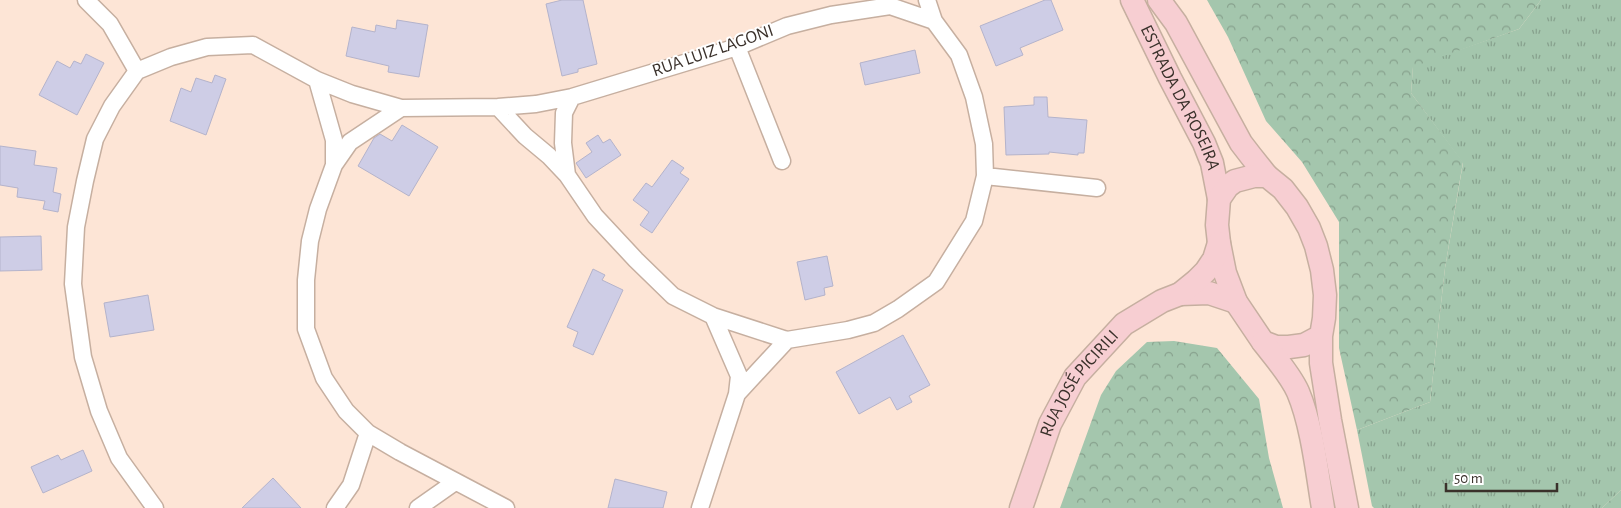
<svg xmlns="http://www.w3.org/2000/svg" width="1621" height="508" font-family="'Alegreya Sans',sans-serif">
<defs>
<pattern id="grass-tufts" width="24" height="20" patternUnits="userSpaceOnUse" patternTransform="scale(1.25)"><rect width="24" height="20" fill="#a4c6ad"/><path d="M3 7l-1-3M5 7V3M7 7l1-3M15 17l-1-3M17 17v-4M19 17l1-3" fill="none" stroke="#87a18d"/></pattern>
<pattern id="forest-crowns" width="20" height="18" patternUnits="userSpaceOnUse" patternTransform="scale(1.25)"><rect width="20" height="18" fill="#a4c6ad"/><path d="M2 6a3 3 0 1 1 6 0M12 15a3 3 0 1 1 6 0" fill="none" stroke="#87a18d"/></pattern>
</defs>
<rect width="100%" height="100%" fill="#fde5d6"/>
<path fill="url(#grass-tufts)" d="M1541 0H1621V490L1602 508H1374L1372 506 1357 430 1430 402 1445 268 1463 163 1411 93 1413 66 1519 29Z"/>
<path fill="url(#forest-crowns)" d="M1207 0H1541L1519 29 1413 67 1411 93 1463 162 1445 268 1430 402 1357 430 1339 348V222L1302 162 1266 121 1228 37Z
M1174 341 1217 348 1259 399 1269 458 1283 508H1060L1101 395 1116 371 1147 342Z
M1621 490V508H1602Z"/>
<path fill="#cecde6" stroke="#b4b3cb" d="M562 0H583L597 64 578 69V72L562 76 546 4Z
M1045 0H1051L1063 30 1020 48 1023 55 996 66 980 26Z
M397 20 428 25 419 77 388 72 389 66 346 56 352 27 375 32 376 25 396 29Z
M915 50 920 73 865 85 860 63Z
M86 54 104 63 77 115 39 95 57 61 70 68 74 61 81 64Z
M215 75 226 79 206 135 170 121 181 88 191 92 196 78 212 83Z
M1034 97H1047L1048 117 1087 120 1084 153H1078V155L1049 152V154L1006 155 1004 107 1034 105Z
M402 125 438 147 409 196 358 166 374 138 380 134 392 141Z
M598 135 603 143 610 139 621 155 586 178 576 163 592 152 586 143Z
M0 146 36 151 34 165 57 168 53 192 61 194 58 212 43 209 45 201 17 197 18 188 0 185Z
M672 160 684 168 680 173 689 179 652 233 640 225 649 212 633 200 646 183 652 187Z
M41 236 42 270 0 271V237Z
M827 256 833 286 824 288 825 295 805 300 797 262Z
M593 269 605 275 602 280 623 290 593 355 573 346 578 332 567 327Z
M148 295 154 330 110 337 104 303Z
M903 335 930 385 909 396 912 402 897 410 890 397 859 414 836 372Z
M83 450 92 471 43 493 31 467 58 455 61 460Z
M273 478 301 508H242Z
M615 479 667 492 663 508H608Z"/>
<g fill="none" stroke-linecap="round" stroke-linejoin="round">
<g stroke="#c6afa0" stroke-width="19">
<path id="street" d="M86 0 110 24 137 71
M737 47 782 161
M317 80 334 140V165
M498 107 525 136 549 156 567 175 595 216 636 260 673 296 713 316 787 340 848 330 874 323 898 309 936 282 974 221 985 176 984 144 974 97 959 55 934 21 927 0
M401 108 350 142 334 165 318 209 310 241 306 280V329L324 378 346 411 368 433 400 452 506 508
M567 175 563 143 564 113 572 97
M985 176 1097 188
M713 316 739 376 737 394
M155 508 119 458 99 411 83 357 73 284 76 227 85 181 95 139 112 106 137 71 171 57 207 47 253 45 317 80 352 94 401 108 498 107 536 104 572 97 737 47 787 26 831 15 890 6 934 21
M335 508 351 485 368 433
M418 508 455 482
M700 508 737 394 787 340"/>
</g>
<g stroke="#c6afa0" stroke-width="25">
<g id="secondary">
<path id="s1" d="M1132 0 1170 78 1204 143 1212 163 1219 199"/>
<path d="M1159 0 1176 23 1241 143 1251 156 1267 176"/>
<path d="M1180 294 1209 293 1236 302"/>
<path d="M1321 336 1304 345 1289 347H1276L1263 342 1236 302 1225 273 1219 243 1217 225 1219 199 1228 186 1235 181 1254 176H1267L1283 189 1297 207 1309 228 1316 246 1322 270 1325 295 1324 318 1321 336V363L1330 420 1347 508"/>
<path d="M1263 342C1275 358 1290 374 1298 392 1312 425 1317 472 1323 508"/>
<path id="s2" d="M1021 508 1050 424 1075 377 1124 324 1162 301 1180 294 1196 281 1206 271 1214 259 1219 243"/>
</g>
</g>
<use href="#street" stroke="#fff" stroke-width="16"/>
<use href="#secondary" stroke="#f7ced2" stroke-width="22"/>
</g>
<g text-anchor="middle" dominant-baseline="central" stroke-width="4" stroke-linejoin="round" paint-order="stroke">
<g font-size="18" fill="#3a312b" stroke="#fff">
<text transform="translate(713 51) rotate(-19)">RUA LUIZ LAGONI</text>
<text stroke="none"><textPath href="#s1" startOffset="109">ESTRADA DA ROSEIRA</textPath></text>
<text stroke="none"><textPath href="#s2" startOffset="139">RUA JOSÉ PICIRILI</textPath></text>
</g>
</g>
<path d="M1446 483v8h111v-8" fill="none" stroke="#3a312b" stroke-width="2.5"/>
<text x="1454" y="483" font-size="15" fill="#3a312b" stroke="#ffffff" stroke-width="4" paint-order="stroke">50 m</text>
</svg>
